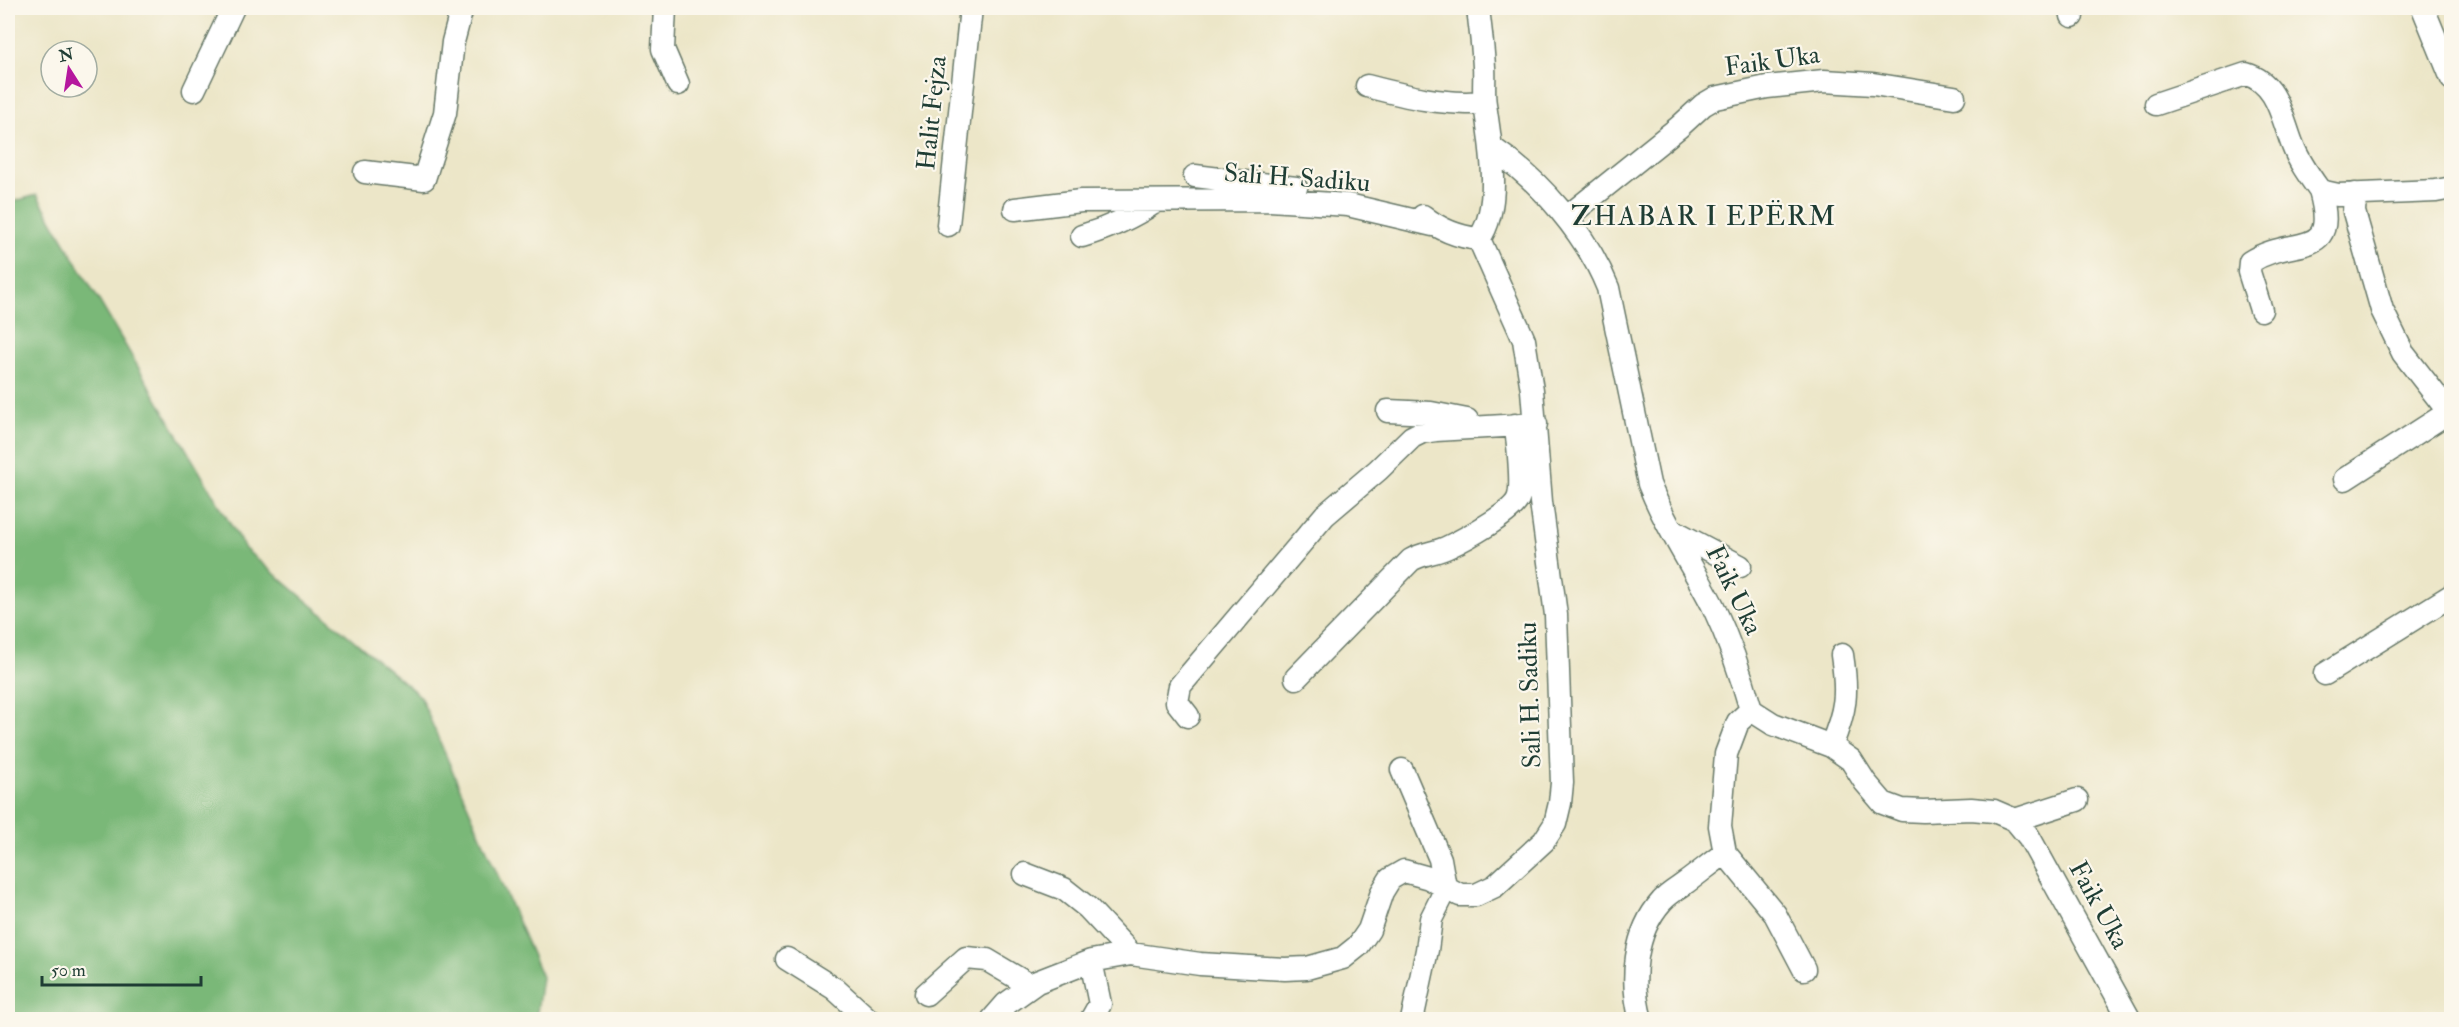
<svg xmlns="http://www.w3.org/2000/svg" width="2459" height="1027" font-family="'IM FELL Double Pica',serif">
<rect width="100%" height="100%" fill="#fbf7ec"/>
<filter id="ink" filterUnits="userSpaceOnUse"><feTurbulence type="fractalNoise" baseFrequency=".0167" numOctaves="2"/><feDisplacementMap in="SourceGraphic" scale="12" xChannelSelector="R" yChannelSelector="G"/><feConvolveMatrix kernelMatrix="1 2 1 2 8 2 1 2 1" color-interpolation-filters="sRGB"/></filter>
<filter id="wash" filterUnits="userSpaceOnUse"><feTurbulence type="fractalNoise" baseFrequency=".008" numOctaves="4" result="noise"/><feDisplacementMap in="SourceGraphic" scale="24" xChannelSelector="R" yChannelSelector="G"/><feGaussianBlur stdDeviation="1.35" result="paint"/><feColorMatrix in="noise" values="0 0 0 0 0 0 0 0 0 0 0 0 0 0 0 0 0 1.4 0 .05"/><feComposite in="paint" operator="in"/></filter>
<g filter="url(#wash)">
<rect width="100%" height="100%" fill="#ece6c8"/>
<path fill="#7ab878" stroke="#4c7a56" stroke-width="1.5" d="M37 195 245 549 420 696 542 977 536 1019H8V203Z"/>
</g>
<g filter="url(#ink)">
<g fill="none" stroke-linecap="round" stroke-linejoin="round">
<g stroke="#677868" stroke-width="25">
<path id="minor" d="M665 8 663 49 678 84
M1478 8C1480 27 1483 47 1484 67 1485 79 1483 92 1485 104 1490 142 1503 205 1479 239
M2071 8 2072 16
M2423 8 2452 79
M1367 86C1405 96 1445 106 1484 102
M194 90 233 8
M2156 104 2246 74C2278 83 2282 119 2293 146 2299 162 2310 177 2320 191L2338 195 2436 191 2452 188
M1492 148C1540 180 1587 235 1608 288L1649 484C1666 527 1692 565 1713 606 1729 640 1741 674 1751 710L1773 724 1831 746 1851 760 1865 782 1883 803 1902 810 1923 811 1971 809 1994 811 2015 820 2029 837 2130 1020
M365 172 424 179 445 113 453 42 462 8
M1195 176 1296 188
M2355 194 2354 212 2382 310 2403 353 2452 416
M1015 209 1081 201 1270 200 1348 205 1433 225
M1423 216C1439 229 1459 237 1479 239
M1567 217 1679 127 1703 105 1715 98 1767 87 1824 81 1873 84 1954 97
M948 225 971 8
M1082 236C1109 228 1132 218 1155 202
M2261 310 2249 272 2250 262C2292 234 2340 263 2320 191
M1388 411 1431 413 1467 420
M2345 479 2449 412
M1672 530 1740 566
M2325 674 2452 595
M1296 678 1411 560C1423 553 1437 553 1450 546 1465 539 1512 513 1518 499 1523 488 1518 439 1515 425
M1751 710 1738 722 1726 754 1720 826 1725 853 1775 914 1804 969
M1188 716 1177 702 1180 686 1325 515 1378 470 1412 437 1422 432 1436 430 1536 424
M1831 746C1846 710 1848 694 1842 655
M1402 770 1440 859 1445 887 1441 899 1431 919 1427 950 1412 1020
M2015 820 2077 800
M1025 874 1064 889 1088 908 1131 954
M787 959 835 989 869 1020
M1091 961 1100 1004 1091 1020
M926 994 966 958 987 960 1031 986
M992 1020 1006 1004 1037 982 1091 961 1131 954 1200 964 1285 969 1307 968 1343 958 1358 946 1369 930 1382 892 1390 879 1404 871 1429 878 1460 895H1476L1495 886 1544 841 1555 824 1560 803 1562 783 1556 615 1541 502 1532 390 1524 340 1479 239
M1641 1020C1630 981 1634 932 1662 901 1668 894 1677 889 1684 884 1698 874 1711 863 1725 853"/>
</g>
<use href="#minor" stroke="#fff" stroke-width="22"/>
</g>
</g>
<g text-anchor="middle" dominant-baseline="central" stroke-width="4.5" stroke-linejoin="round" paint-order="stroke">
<g font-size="26" fill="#1f3d34" stroke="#fbf7ec">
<text transform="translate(1772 61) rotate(-8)">Faik Uka</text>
<text transform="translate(932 113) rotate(-84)">Halit Fejza</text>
<text transform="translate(1297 178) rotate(4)">Sali H. Sadiku</text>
<text transform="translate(1734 590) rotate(64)">Faik Uka</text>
<text transform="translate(1530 695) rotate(-92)">Sali H. Sadiku</text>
<text transform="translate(2099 905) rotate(61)">Faik Uka</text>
</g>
<g font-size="28" letter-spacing="1.5" fill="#1f3d34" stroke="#fbf7ec">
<text x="1704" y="216">ZHABAR I EPËRM</text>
</g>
</g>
<rect width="2459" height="1027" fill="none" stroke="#fbf7ec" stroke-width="30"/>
<g transform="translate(69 69) rotate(348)"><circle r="28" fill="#fbf7ec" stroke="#a3ada2" stroke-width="1.5"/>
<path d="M0-4.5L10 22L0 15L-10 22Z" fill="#b5179e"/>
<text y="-9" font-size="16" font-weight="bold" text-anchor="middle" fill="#1f3d34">N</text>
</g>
<path d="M42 976v9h159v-9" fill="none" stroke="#1f3d34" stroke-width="3"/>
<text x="51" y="976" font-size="18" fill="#1f3d34" stroke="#fbf7ec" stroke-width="4.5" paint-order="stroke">50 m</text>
</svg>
